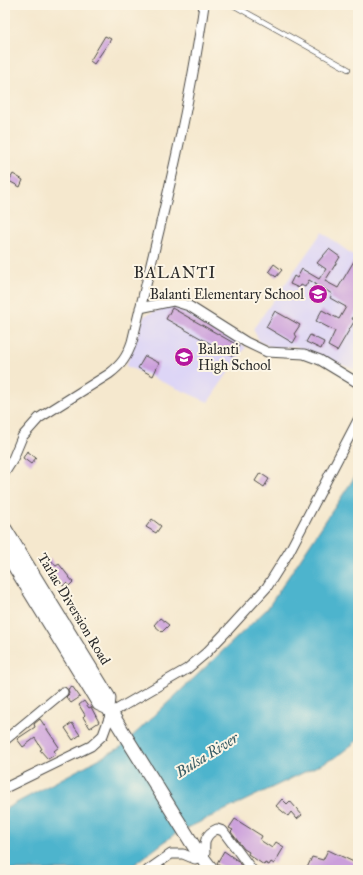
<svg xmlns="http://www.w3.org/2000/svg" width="363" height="875" font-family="'IM FELL Great Primer',serif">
<rect width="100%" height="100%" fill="#fcf5e5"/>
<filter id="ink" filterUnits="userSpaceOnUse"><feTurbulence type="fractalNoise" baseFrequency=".025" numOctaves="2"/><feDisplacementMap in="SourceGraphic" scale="8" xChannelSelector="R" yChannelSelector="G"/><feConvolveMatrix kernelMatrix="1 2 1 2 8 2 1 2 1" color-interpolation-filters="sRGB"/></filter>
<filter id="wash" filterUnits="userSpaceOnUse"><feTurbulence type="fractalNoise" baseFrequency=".012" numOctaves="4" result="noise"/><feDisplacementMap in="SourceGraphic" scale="16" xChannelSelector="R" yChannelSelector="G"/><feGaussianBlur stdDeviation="0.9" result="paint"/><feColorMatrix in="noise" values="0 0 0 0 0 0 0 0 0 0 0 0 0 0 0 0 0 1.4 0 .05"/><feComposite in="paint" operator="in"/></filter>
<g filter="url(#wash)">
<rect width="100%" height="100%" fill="#f5e8ce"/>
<path fill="#ddd5f6" d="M322 232 358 259V371L294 346 275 349 260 342 253 329Z
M171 305 184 308 246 347 208 402 126 366 144 316Z"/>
<path fill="#4eb4cd" stroke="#3c707c" d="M358 472V740L336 757 175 834 127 870H5V809L121 747 267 609Z"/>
<g id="blocks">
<path fill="#cb9fdb" d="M105 36 111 39 94 64 90 61Z
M13 174 23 180 20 187 9 181Z
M329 249 340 257 325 281 338 288 354 261 358 264V308L352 319 355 320 337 351 328 346 335 331 316 321 322 310 339 319 346 307 330 298 332 294 321 287 318 291 314 288 316 284 309 280 305 287 301 285 299 288 290 284 294 276 297 278 302 269 319 279 326 269 317 263Z
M274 264 282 270 276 277 269 271Z
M172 308 239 346 233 356 166 319Z
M275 311 300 325 294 334 297 336 293 343 266 327Z
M310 335 324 342 321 349 306 342Z
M145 356 159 363 153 376 138 368Z
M27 451 36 458 31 464 23 458Z
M260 473 269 479 264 487 255 481Z
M152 519 161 526 156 533 146 527Z
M50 559 56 566 59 564 73 582 69 586 66 583 63 586 45 564Z
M160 618 169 625 162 632 154 625Z
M72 686 80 697 71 703 66 697 69 694 68 689Z
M84 701 89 708 91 707 99 722 90 728 83 717 85 715 79 705Z
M40 719 59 747 54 751 56 754 48 759 40 750 42 749 35 738 23 747 17 739 35 727 34 724Z
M72 723 80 735 73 740 65 728Z
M282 799 287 804 290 801 302 815 297 819 291 812 288 816 276 806Z
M235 819 262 836 260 840 272 848 276 842 284 847 274 864 271 862 269 865 265 863 264 865 248 854 249 852 244 849 231 832 233 830 229 828Z
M328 850 358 864V870H306L312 857 323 860Z
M224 851 238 861 241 866 238 870H227L217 863Z"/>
</g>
</g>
<g filter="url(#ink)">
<use href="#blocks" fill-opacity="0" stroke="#494743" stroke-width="1"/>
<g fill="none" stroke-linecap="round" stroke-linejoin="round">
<g stroke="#494743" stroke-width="6">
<path id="service" d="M233 5 348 69"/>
</g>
<g stroke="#494743" stroke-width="11">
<path id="minor" d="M140 308 173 301 189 306 246 342 267 352 304 354 320 360 358 383
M5 472 12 461 22 437 39 418 109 374C121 365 127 357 132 342 159 231 188 119 204 5
M5 740 63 692
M5 788 91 746 103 735 111 713 187 669 206 653 228 630 267 587 289 552 358 420
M148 870 171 854H183L195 859 201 857 205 853C204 842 205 834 217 829L223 831 252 870"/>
</g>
<g stroke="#494743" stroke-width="15">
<path id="secondary" d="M5 529 109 698 108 708
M5 551 99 704 108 708 195 848 212 870"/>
</g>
<use href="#service" stroke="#fff" stroke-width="4.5"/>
<use href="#minor" stroke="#fff" stroke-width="9"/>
<use href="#secondary" stroke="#fff" stroke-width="13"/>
</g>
</g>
<defs>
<g id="school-disc" transform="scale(1)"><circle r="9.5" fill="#b5179e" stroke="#fcf5e5"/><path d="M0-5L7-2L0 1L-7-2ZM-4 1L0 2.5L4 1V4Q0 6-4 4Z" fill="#fff"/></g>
</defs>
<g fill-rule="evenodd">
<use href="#school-disc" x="318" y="294"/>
<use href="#school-disc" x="184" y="357"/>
</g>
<g text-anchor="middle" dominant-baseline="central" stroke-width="4" stroke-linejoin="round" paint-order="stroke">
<g font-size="14" fill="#2b2b2b" stroke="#fcf5e5" text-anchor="end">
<text x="304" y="294">Balanti Elementary School</text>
<text x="198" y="349" text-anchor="start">Balanti<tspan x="198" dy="16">High School</tspan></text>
</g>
<g font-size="14" fill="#2b2b2b" stroke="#fcf5e5">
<text transform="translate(74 609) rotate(59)">Tarlac Diversion Road</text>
</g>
<g font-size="15" font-style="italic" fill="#375b64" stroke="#fcf5e5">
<text transform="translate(207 755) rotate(-32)">Bulsa River</text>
</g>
<g font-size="16" letter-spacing="1" fill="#2b2b2b" stroke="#fcf5e5">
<text x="175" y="272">BALANTI</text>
</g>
</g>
<rect width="363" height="875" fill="none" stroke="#fcf5e5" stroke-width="20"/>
</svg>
